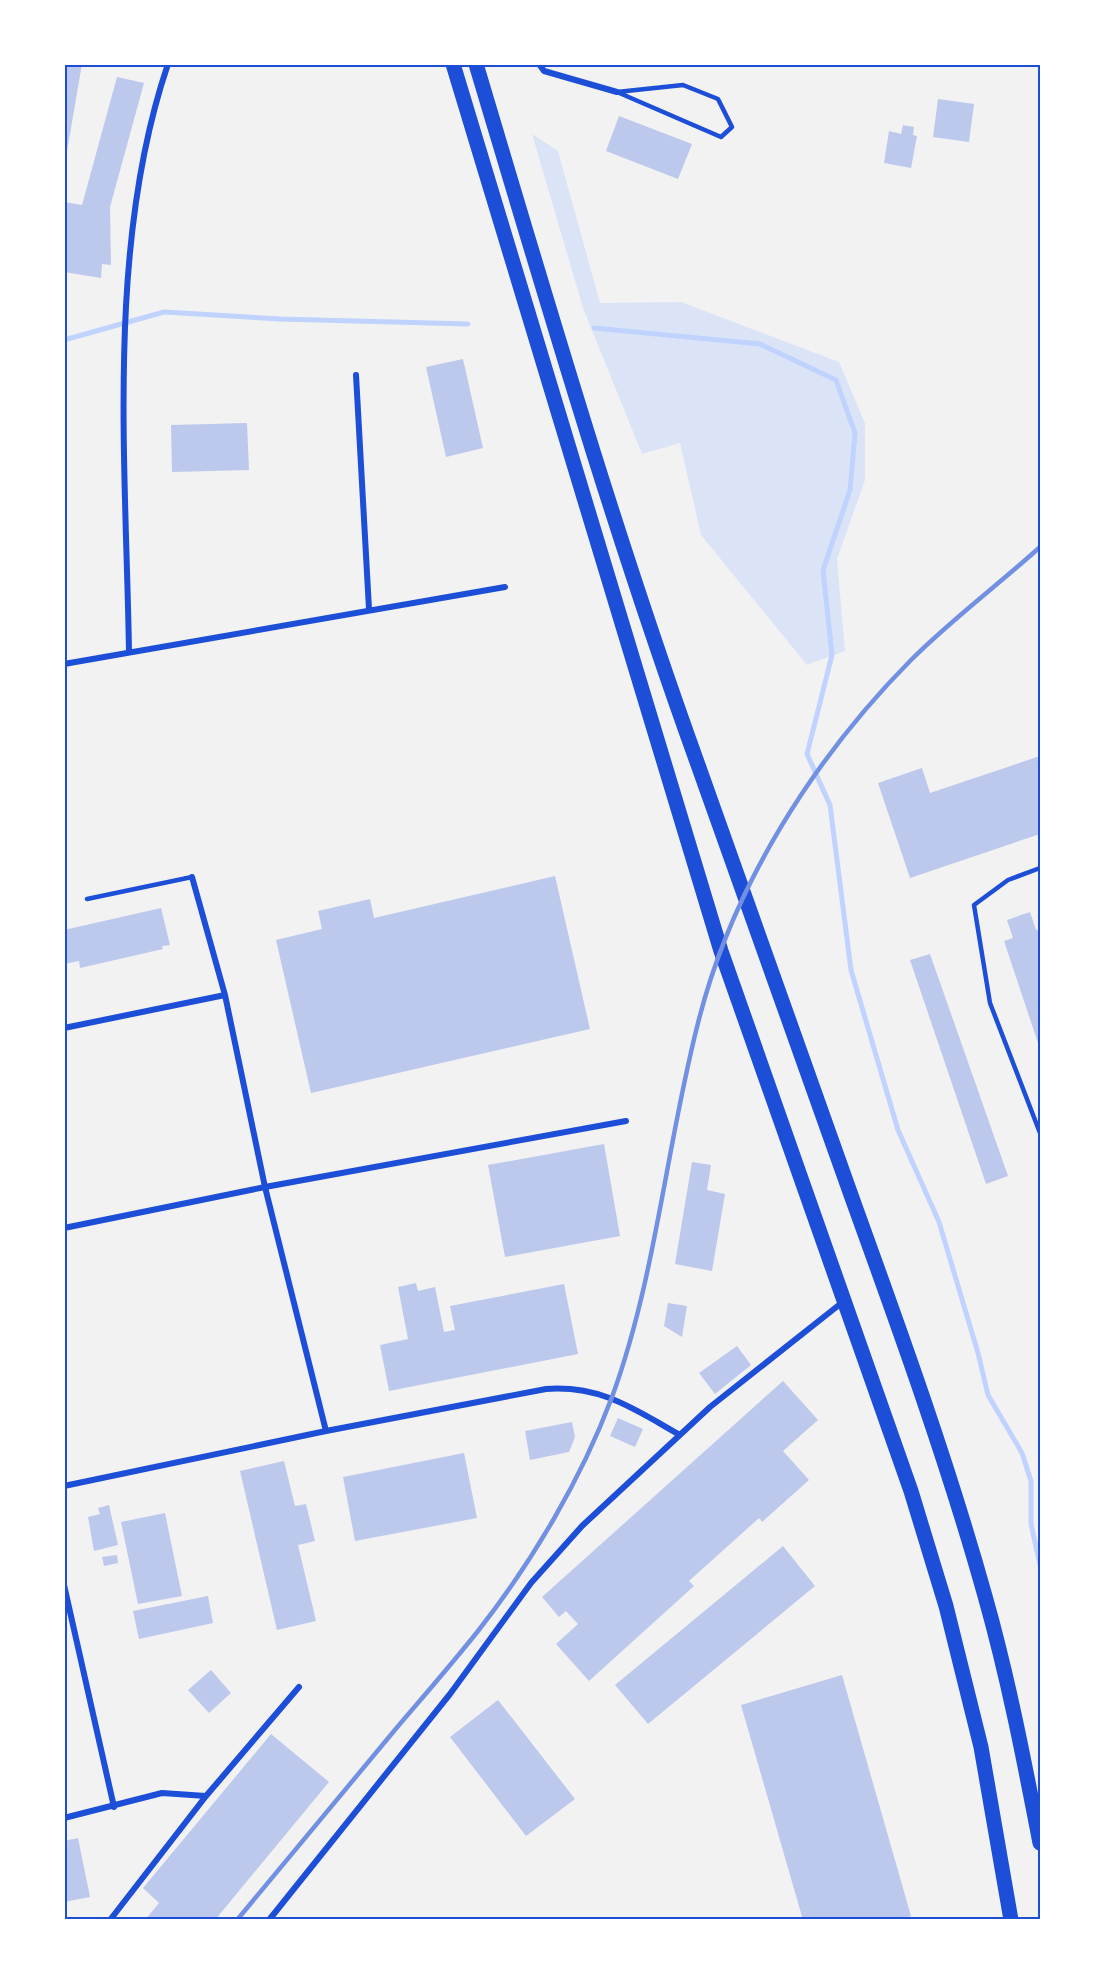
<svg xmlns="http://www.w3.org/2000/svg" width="1105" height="1984" font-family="'Zilla Slab',serif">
<rect width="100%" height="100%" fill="#f2f2f2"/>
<path fill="#dbe4f7" d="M532 134 558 151 600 303 681 302 839 362 865 423V480L837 559 845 651 807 665 701 535 680 443 642 454 583 308Z"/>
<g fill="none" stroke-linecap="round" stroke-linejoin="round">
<path stroke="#bfd3fe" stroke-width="5" d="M594 328 760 344 836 380 855 433 850 490 823 570 832 655 807 754 830 805 851 970 898 1130 939 1222 978 1353 988 1395 1022 1453 1031 1481V1524L1040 1565
M64 340 164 312 280 319 468 324"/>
</g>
<path fill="#bdc9ec" d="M64 64H82L66 157H64Z
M117 77 144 83 110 207 111 265 102 264 101 278 64 272V202L82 205Z
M938 99 974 104 969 142 933 137Z
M619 116 692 144 678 179 606 151Z
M903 125 914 127 913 135 917 136 911 168 884 163 889 131 901 134Z
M463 359 483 448 446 457 426 367Z
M247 423 249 470 172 472 171 425Z
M1040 756V834L910 878 878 783 922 768 930 793Z
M555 876 590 1029 311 1093 276 940 322 929 318 911 370 899 374 918Z
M161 908 170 945 162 946 163 949 80 968 79 961 64 964V930Z
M1030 912 1036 930 1040 929V1049L1004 941 1013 938 1007 920Z
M930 954 1008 1176 986 1184 910 960Z
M604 1144 620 1236 505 1257 488 1165Z
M692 1162 711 1165 707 1190 725 1194 712 1271 675 1264Z
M416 1283 418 1291 435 1287 444 1332 455 1330 450 1306 564 1284 578 1354 389 1391 380 1345 408 1339 398 1287Z
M668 1303 687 1306 682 1337 664 1326Z
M737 1346 751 1365 715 1394 699 1373Z
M783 1381 818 1420 783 1451 809 1480 762 1522 759 1518 689 1581 694 1586 589 1681 556 1644 578 1624 566 1611 559 1617 542 1597Z
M618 1418 643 1429 635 1447 610 1436Z
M572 1422 575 1437 569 1452 530 1460 525 1431Z
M464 1453 477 1518 355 1541 343 1477Z
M284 1461 295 1506 306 1504 315 1541 298 1545 316 1621 277 1630 240 1471Z
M109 1505 118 1545 94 1551 88 1517 100 1514 98 1508Z
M165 1513 182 1596 138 1604 121 1522Z
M783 1546 815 1586 648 1724 615 1685Z
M117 1555 118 1563 104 1566 102 1557Z
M208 1596 213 1623 139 1639 133 1611Z
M211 1670 231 1693 209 1713 188 1690Z
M842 1675 911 1916 898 1920H803L741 1705Z
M498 1700 575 1799 526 1836 450 1737Z
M271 1734 329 1782 215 1920H145L159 1903 143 1888Z
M78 1838 90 1897 64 1902V1841Z"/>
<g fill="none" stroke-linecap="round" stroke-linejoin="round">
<path stroke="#1d4ed8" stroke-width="4.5" d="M683 85 718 99 732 127 721 137 617 92Z
M1040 868 1008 880 974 905 990 1003 1040 1133
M87 899 192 877"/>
<path stroke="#1d4ed8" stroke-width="6" d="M539 64 544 71 617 92
M356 375 369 609
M129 652C126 463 106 246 168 64
M64 664 505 587
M192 877 225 995 265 1187 326 1431
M64 1028 225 995
M64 1228 265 1187 626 1121
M64 1486 326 1431 546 1389C601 1385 634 1409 680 1435
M64 1585 114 1807
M64 1818 162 1793 206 1796
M110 1920 206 1796 299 1687
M269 1920 450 1694 531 1583 582 1526 710 1407 844 1301"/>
<path stroke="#1d4ed8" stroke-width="15" d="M453 64 721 951 911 1491 946 1606 981 1747 1011 1920
M476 64C546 298 614 532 697 762 748 907 800 1051 851 1195 899 1328 947 1460 985 1596 1008 1677 1024 1760 1040 1843"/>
<path stroke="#7290e2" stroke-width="4.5" d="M237 1920C289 1857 341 1794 394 1731 422 1698 451 1665 478 1631 532 1562 581 1480 612 1397 656 1277 666 1147 698 1023 732 887 813 759 911 660 951 620 998 585 1040 547"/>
</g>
<rect width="1105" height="1984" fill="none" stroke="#ffffff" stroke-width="132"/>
<rect x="66" y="66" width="973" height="1852" fill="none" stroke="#1d4ed8" stroke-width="2"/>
</svg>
